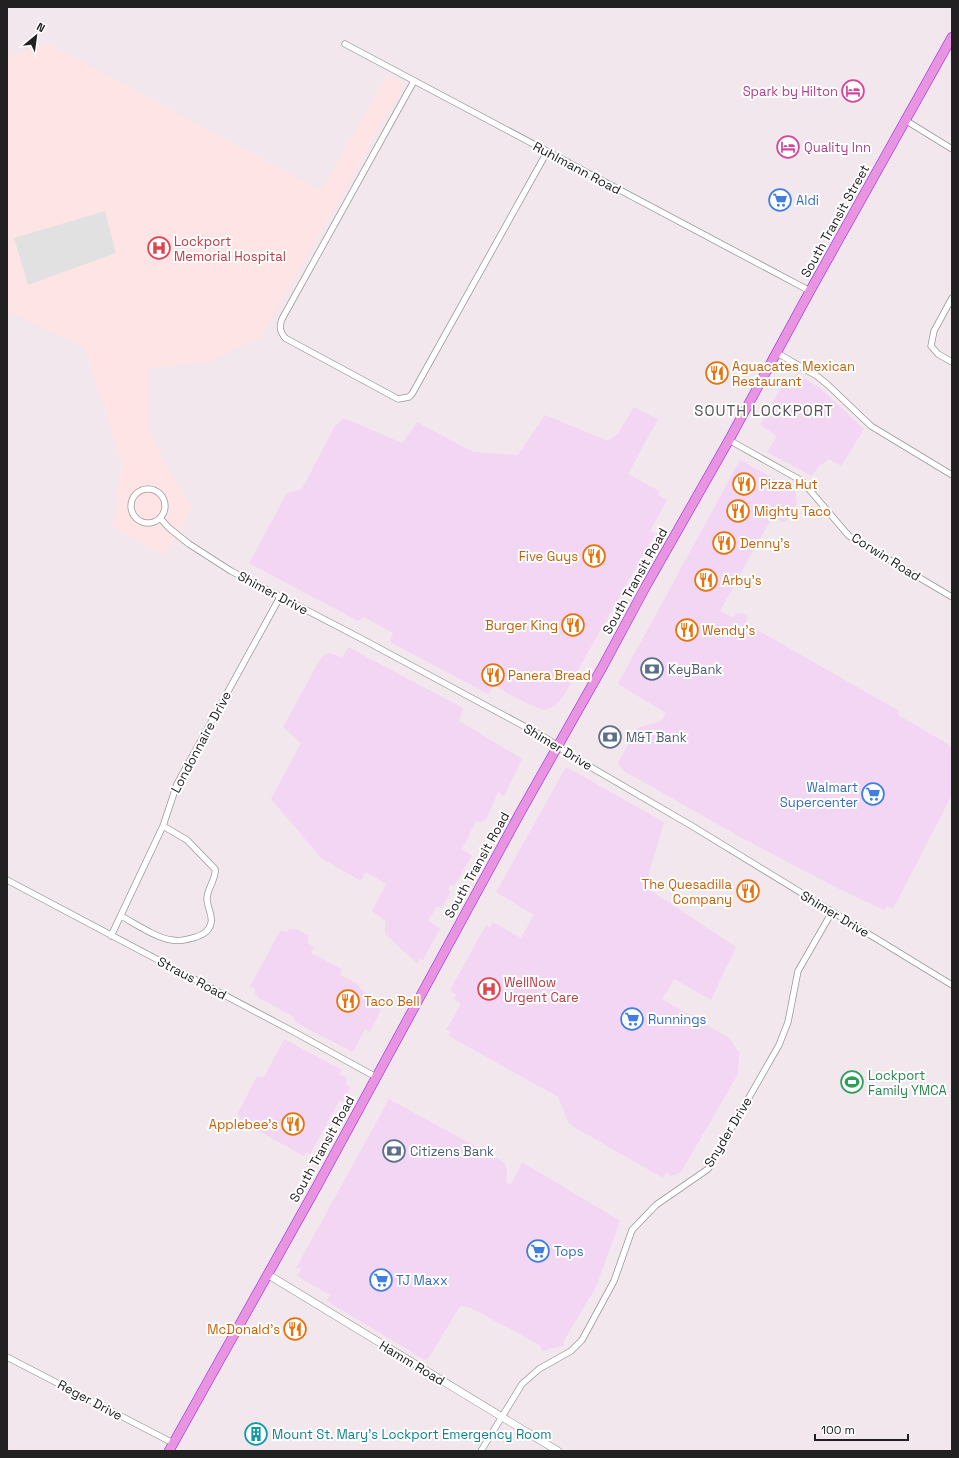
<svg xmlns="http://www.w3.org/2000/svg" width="959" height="1458" font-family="'Space Grotesk',sans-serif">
<rect width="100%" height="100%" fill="#f2e7ec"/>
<path fill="#f2d6f4" d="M797 374 820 388 864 429 841 466 829 459 818 467 812 476 767 452 777 436 760 425 784 382Z
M634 407 658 419 628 474 659 491 658 495 667 500 650 531 655 534 564 695 555 706 544 710 530 705 494 686 488 694 390 642 393 633 364 617 358 621 249 563 287 493 302 489 335 426 344 418 402 443 417 422 473 452 518 455 545 415 608 441 617 435Z
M740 460 795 490 797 504 785 523 773 517 759 540 720 611 733 618 736 614 742 613 748 617 745 623 899 711 898 715 946 743 952 748V795L893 909 887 906 884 910 835 887 742 838 624 771 618 763 637 728 661 721 666 713 618 684Z
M348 647 463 708 459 721 522 759 504 796 498 792 486 820 480 822 476 821 462 849 472 855 454 886 450 885 448 890 451 891 442 908 435 906V910L428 920 440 929 423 960 418 958V964L385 934V920L372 911 386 884 366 872 361 881 321 858 271 799 301 743 283 727 322 656 330 653 342 658Z
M566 767 664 822 649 873 650 890 736 947 711 1000 674 979 662 999 729 1038 739 1053 738 1074 681 1172 671 1176 666 1172 663 1178 569 1124 558 1097 449 1036 451 1032 446 1030 461 1004 454 999 456 994 450 990 486 925 490 927 493 922 521 938 534 915 496 892Z
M290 929H295L308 935V943L314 947 311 953 342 969 340 975 356 983 381 1010 370 1032 365 1029 353 1052 295 1022 294 1017 259 998 255 994V989L250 986 281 930 286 932Z
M284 1039 342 1070 339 1074 346 1077 347 1082 345 1084 351 1087 342 1102 339 1101 310 1154 306 1152 304 1156 241 1121 238 1113 257 1076 264 1077Z
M389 1099 504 1162 507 1171 506 1182 511 1185 522 1162 620 1221 596 1287 563 1342 564 1345 542 1351 540 1345 469 1307 460 1306 430 1356 425 1360 327 1301 330 1295 297 1276 302 1268H296Z"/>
<path fill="#ffe4e6" d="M49 44 321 191 387 75 404 84 261 337 208 362 147 368 148 428 164 462 192 508 164 555 113 527 122 463 84 347 11 313 7 306V57Z"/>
<path fill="#e1e1e1" d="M105 211 116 253 28 285 14 238Z"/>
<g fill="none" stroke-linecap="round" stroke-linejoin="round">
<g stroke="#989898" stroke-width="7">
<path id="minor" d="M345 44 810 291
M414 81 282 319C279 327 280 331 285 338L398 399 409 397 412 394 547 152
M905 120 952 149
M952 298 934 331 931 346 938 354 952 362
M777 353 817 376 828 385 871 426 952 475
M729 440 802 481 849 536 952 597
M131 506a17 17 0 1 1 34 0a17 17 0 1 1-34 0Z
M160 518 169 528 189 544 231 571 362 639 546 738 570 755 692 826 952 985
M7 880 296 1033 376 1077
M121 916C136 924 156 938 172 940 180 942 188 939 196 937 203 935 210 930 211 923 213 915 207 907 207 899 207 888 217 878 215 869L187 840 163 826
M111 936 163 826 177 784 280 597
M7 1357 173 1443
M481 1451 522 1384 539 1369 571 1351 582 1340 614 1281 632 1230 656 1205 708 1169 779 1045 788 1022 798 971 832 912"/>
</g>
<g stroke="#989898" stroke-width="8">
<path id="tertiary" d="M267 1274 558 1451"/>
</g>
<g stroke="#8f18ed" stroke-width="10">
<path id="trunk" d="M169 1451 316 1188 520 813 603 666 646 586 729 440 810 291 952 37"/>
</g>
<use href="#minor" stroke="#fff" stroke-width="5.5"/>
<use href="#tertiary" stroke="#fff" stroke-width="7"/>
<use href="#trunk" stroke="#e994e1" stroke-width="9"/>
</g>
<defs>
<g id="hotel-ring" transform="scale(1.15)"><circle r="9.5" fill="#fff" stroke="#d1479c" stroke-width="1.5"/><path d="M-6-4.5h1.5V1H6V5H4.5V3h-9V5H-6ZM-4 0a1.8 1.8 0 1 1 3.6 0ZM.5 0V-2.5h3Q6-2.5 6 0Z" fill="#d1479c"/></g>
<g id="supermarket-ring" transform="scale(1.15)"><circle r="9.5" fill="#fff" stroke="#3f7fe0" stroke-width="1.5"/><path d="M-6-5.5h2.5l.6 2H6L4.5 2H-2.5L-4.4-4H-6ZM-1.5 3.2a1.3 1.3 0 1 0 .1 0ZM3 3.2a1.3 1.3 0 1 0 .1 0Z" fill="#3f7fe0"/></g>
<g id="hospital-ring" transform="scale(1.15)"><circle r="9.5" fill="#fff" stroke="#e0444e" stroke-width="1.5"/><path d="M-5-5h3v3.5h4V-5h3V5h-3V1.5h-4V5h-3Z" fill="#e0444e"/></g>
<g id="restaurant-ring" transform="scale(1.15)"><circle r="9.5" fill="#fff" stroke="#e8710a" stroke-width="1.5"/><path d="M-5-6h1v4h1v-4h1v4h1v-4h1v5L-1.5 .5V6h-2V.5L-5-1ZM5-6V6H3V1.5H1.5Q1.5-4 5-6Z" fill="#e8710a"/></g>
<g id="bank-ring" transform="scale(1.15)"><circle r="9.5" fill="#fff" stroke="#5c6f8a" stroke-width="1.5"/><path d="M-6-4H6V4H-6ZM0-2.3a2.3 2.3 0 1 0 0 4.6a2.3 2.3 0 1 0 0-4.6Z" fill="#5c6f8a"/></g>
<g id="stadium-ring" transform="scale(1.15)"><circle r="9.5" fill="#fff" stroke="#2e9e5b" stroke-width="1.5"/><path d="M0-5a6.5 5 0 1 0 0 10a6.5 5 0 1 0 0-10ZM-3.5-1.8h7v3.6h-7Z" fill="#2e9e5b"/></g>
<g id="building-ring" transform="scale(1.15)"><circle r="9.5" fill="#fff" stroke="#0f9aa8" stroke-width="1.5"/><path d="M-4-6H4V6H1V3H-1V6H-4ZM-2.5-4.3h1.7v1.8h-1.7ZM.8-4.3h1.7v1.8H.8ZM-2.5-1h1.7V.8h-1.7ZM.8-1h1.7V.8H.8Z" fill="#0f9aa8"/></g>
</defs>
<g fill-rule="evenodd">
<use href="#hotel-ring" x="853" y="91"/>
<use href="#hotel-ring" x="788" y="147"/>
<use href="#supermarket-ring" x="780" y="200"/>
<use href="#hospital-ring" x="159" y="248"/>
<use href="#restaurant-ring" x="717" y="373"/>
<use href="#restaurant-ring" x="744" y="484"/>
<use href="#restaurant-ring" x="738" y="511"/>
<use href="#restaurant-ring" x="724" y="543"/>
<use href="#restaurant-ring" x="594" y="556"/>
<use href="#restaurant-ring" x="706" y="580"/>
<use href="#restaurant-ring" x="573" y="625"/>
<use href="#restaurant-ring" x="687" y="630"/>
<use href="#bank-ring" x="652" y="669"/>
<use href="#restaurant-ring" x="493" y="675"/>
<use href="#bank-ring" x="610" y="737"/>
<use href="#supermarket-ring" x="873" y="794"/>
<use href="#restaurant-ring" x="748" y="891"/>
<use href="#hospital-ring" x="489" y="989"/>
<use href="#restaurant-ring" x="348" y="1001"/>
<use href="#supermarket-ring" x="632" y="1019"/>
<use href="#stadium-ring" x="852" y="1082"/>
<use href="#restaurant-ring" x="293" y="1124"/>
<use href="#bank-ring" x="394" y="1151"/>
<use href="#supermarket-ring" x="538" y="1251"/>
<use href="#supermarket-ring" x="381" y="1280"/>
<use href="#restaurant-ring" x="295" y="1329"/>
<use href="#building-ring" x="256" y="1434"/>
</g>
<g text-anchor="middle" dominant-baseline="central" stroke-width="4" stroke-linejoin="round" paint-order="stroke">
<g font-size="13" fill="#b23c85" stroke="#fff" text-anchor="end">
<text x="838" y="91">Spark by Hilton</text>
<text x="804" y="147" text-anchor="start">Quality Inn</text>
</g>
<g font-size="13" fill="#212121" stroke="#fff">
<text transform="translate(577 168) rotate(28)">Ruhlmann Road</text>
<text transform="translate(835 221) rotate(-61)">South Transit Street</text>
<text transform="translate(886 557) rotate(32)">Corwin Road</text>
<text transform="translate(635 581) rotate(-61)">South Transit Road</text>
<text transform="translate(273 593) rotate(28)">Shimer Drive</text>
<text transform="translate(201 742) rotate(-62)">Londonnaire Drive</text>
<text transform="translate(558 747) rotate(31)">Shimer Drive</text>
<text transform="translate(477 865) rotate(-61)">South Transit Road</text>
<text transform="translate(835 914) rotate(31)">Shimer Drive</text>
<text transform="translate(192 978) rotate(28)">Straus Road</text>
<text transform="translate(728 1132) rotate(-59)">Snyder Drive</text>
<text transform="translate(322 1149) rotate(-61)">South Transit Road</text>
<text transform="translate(412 1363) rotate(31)">Hamm Road</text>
<text transform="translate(90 1400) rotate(28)">Reger Drive</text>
</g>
<g font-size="13" fill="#366cbe" stroke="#fff" text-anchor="start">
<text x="796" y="200">Aldi</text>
<text x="858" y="787" text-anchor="end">Walmart<tspan x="858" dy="15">Supercenter</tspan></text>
<text x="648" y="1019">Runnings</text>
<text x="554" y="1251">Tops</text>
<text x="396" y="1280">TJ Maxx</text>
</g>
<g font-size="13" fill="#be3a42" stroke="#fff" text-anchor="start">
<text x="174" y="241">Lockport<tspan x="174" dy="15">Memorial Hospital</tspan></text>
<text x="504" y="982">WellNow<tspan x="504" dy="15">Urgent Care</tspan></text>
</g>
<g font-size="13" fill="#c56008" stroke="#fff" text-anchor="start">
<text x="732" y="366">Aguacates Mexican<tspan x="732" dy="15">Restaurant</tspan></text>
<text x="760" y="484">Pizza Hut</text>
<text x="754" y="511">Mighty Taco</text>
<text x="740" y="543">Denny's</text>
<text x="578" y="556" text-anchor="end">Five Guys</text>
<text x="722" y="580">Arby's</text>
<text x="558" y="625" text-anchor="end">Burger King</text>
<text x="702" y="630">Wendy's</text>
<text x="508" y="675">Panera Bread</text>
<text x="732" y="884" text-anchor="end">The Quesadilla<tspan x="732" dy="15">Company</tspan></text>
<text x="364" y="1001">Taco Bell</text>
<text x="278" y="1124" text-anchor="end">Applebee's</text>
<text x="280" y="1329" text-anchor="end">McDonald's</text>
</g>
<g font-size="13" fill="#4e5e75" stroke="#fff" text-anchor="start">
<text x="668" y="669">KeyBank</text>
<text x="626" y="737">M&amp;T Bank</text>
<text x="410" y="1151">Citizens Bank</text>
</g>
<g font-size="13" fill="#27864d" stroke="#fff" text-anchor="start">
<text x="868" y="1075">Lockport<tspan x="868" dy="15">Family YMCA</tspan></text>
</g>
<g font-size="13" fill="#0d838f" stroke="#fff" text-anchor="start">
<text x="272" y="1434">Mount St. Mary's Lockport Emergency Room</text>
</g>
<g font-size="15" letter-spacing="1" fill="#545454" stroke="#fff">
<text x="764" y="410">SOUTH LOCKPORT</text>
</g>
</g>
<rect width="959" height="1458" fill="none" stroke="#212121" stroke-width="16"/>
<g transform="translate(36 36) rotate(29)" stroke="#ffffff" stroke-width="3" paint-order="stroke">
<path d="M0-3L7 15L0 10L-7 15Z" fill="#212121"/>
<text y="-6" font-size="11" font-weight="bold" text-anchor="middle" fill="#212121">N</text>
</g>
<path d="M815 1434v6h93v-6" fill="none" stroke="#212121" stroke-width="2"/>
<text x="821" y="1434" font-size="12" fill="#212121" stroke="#ffffff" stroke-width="3" paint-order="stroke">100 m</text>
</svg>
